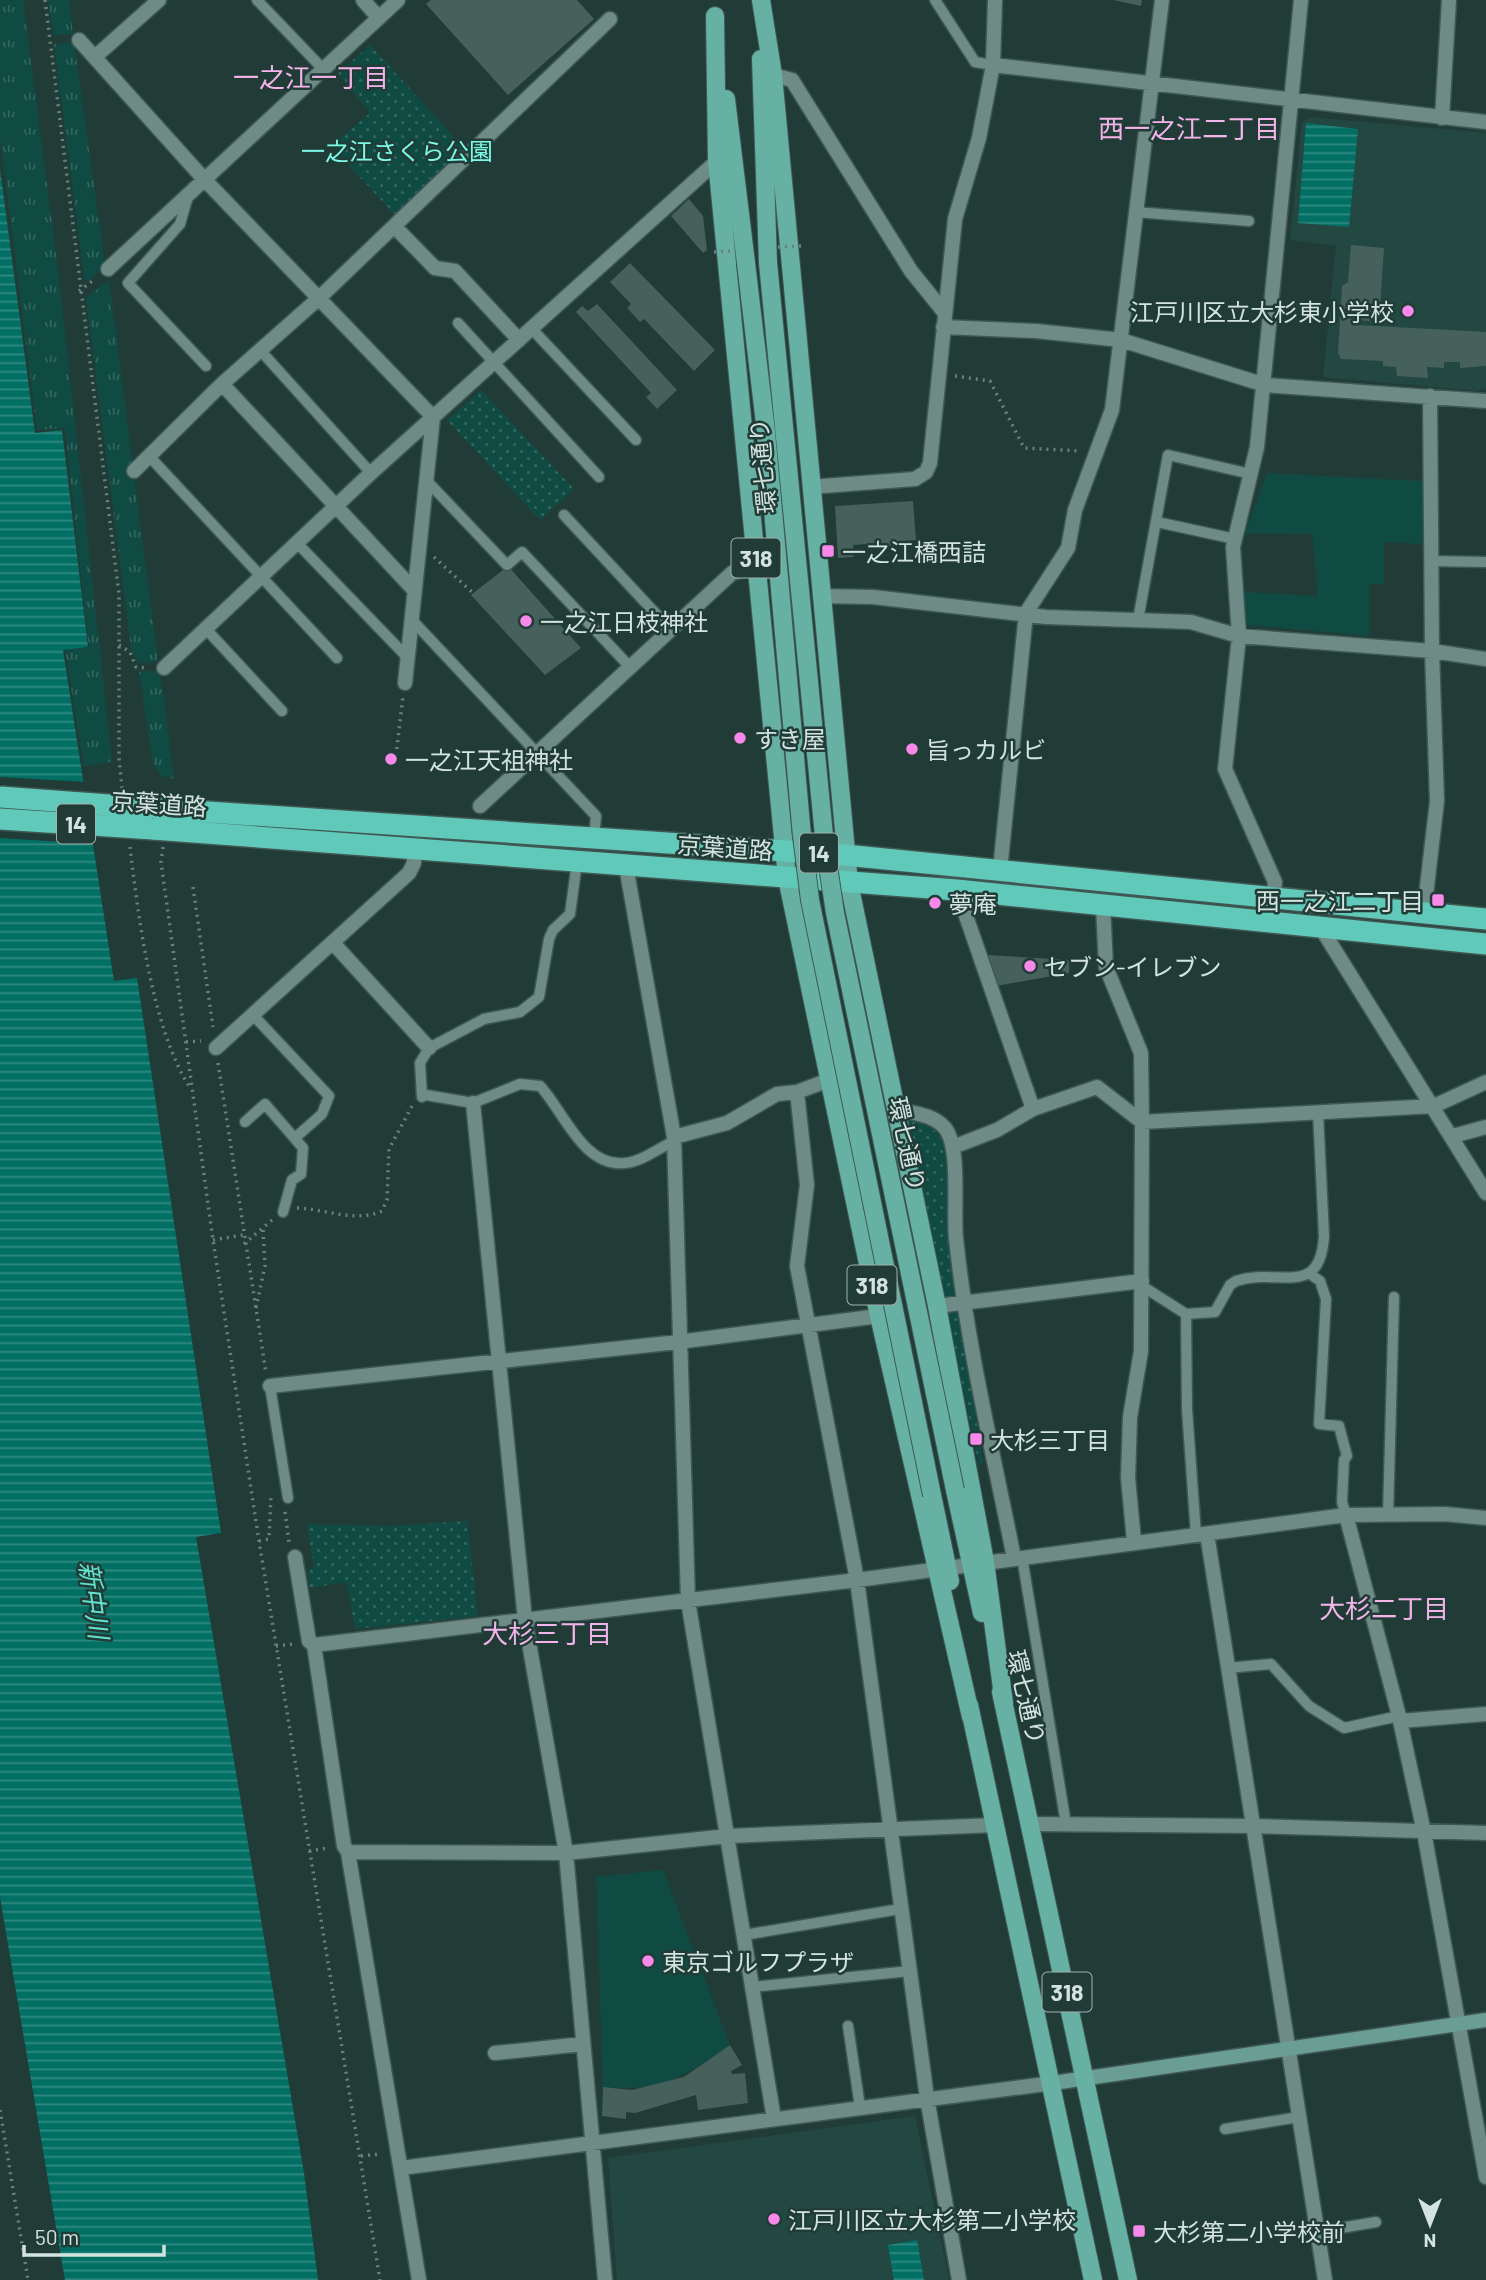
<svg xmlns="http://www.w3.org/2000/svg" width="1486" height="2280" font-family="Barlow,'Noto Sans JP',sans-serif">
<defs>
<pattern id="grass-tufts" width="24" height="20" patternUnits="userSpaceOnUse" patternTransform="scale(1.75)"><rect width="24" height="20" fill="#104b43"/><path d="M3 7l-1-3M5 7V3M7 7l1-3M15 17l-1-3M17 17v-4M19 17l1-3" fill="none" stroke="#32655e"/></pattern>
<pattern id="park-dots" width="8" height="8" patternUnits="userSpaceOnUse" patternTransform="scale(1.75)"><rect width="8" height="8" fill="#104b43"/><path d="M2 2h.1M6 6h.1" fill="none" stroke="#32655e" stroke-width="1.8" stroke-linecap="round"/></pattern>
<pattern id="water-rules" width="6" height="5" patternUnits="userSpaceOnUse" patternTransform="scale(1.75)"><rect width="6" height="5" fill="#026f64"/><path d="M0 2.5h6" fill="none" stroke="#328a81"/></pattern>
</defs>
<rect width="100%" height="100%" fill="#213c37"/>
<path fill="#234842" d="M1311 117 1486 133V389L1478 391 1323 377 1336 246 1290 240 1302 122Z
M915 2116 949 2280H617L608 2158Z"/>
<path fill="url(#grass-tufts)" d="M0 0H23L59 277 112 762 84 766 65 650 89 648 65 428 37 430 0 136Z
M48 0H69L73 34 53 35Z
M74 42 105 265 90 280H85L84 275 54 44Z
M109 280 158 662 138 663 131 647 86 298Z
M139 671H160L174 779 162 776 153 763Z"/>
<path fill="url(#park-dots)" d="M370 45 465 149 395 215 331 146 370 113 338 73Z
M481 390 574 489 540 520 447 420Z
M905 1115C927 1121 936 1129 948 1149L959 1300 943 1302Z
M946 1307H960L983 1463 979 1466Z
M467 1521 478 1616 355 1629 347 1582 310 1588 307 1570 314 1568 307 1524 393 1526Z"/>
<path fill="#104b43" d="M1267 473 1424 481 1422 544 1384 542V584H1369V636L1247 625 1244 592 1318 596 1312 534 1245 533Z
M663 1870 730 2045C684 2077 662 2092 603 2087L596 1877Z"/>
<path fill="url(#water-rules)" d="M1306 123 1358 129 1349 227 1298 223Z
M0 169 35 433 62 430 88 647 63 650 114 981 137 978 221 1533 196 1537 304 2173 318 2280H65L0 1897Z
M917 2240 924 2280H894L888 2245Z"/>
<path fill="#213c37" d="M0 777 87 782 96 844 0 838Z"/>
<path fill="#46615c" d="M431 0H577L594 19 508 95 426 4Z
M1113 0H1142L1141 6Z
M689 199 703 216 707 250 703 253 671 216Z
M1351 245 1384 248 1379 322 1358 320 1357 325 1486 332V366L1460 368V362H1444V368L1427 367 1428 378 1397 376 1396 367 1383 366V361L1341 359 1338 353 1342 286 1348 282Z
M630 263 715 350 694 371 644 319 640 322 627 308 631 304 610 282Z
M597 304 677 390 657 409 646 397 651 393 576 312 582 306 588 311Z
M913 501 916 540 891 542V549L881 550V543L853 545 854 557 838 558 835 506Z
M508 566 581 648 545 675 471 595Z
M988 955 1069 960V973L996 986Z
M730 2045 742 2065 731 2071 732 2074 745 2073 748 2103 698 2110 696 2095 635 2113 626 2112V2119L602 2116 603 2087 632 2090 684 2077Z"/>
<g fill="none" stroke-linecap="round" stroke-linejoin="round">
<g stroke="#405854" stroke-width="13">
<path id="lane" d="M257 0 323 69
M935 0 975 62 993 65
M189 193 180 224 128 283 206 366
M1135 212 1249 221
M458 323 599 477
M532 329 636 440
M260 350 371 473
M149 456 337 658
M426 480 507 565 522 552 630 667
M564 515 671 630
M1157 522 1235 539
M297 543 407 657
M1431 561 1486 562
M412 620 596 816 594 838
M1138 620 1168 455 1251 474
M206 629 282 711
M253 1015 329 1096 322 1114 296 1137
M426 1095 473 1103 520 1084 540 1086C563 1110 583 1168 625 1163 641 1162 659 1148 674 1141
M422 1097 420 1063 429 1048 484 1019 520 1012 539 997 549 939 553 930 570 914 577 862
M245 1122 265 1104 303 1148 301 1174 292 1180 283 1212
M1310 1274 1320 1281 1326 1299 1319 1424 1339 1426 1347 1456 1344 1460 1342 1502 1346 1515
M1142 1286 1186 1314
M270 1386 288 1498
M1388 1515 1394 1297
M1196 1535 1187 1409 1186 1314 1215 1312 1230 1285 1236 1281C1278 1267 1320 1300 1324 1236L1318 1112
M1022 1557 1066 1824
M1227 1668 1271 1664 1309 1706 1344 1728 1399 1716
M744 1935 900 1909
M752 1987 910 1971
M848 2026 860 2107
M1225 2129 1299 2117
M1317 2232 1376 2222"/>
</g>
<g stroke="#405854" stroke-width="17">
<path id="street" d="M363 0 379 18
M79 40 203 178 433 417
M96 56 159 0
M993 65 1486 122
M773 75 792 80 911 271 944 312
M1442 118 1449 0
M394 226 435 268 455 271 519 340
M108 269 398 0
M943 327 1036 331 1121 340 1265 385 1486 401
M222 384 415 591
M134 471 222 384 318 299 610 19
M810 487 915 479 926 472 930 463 955 219 979 138 993 65 995 0
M820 596 873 597 1046 617 1191 622 1239 636 1432 651 1486 659
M164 668 371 473 717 161
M405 683 433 417
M480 806 732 573 756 566
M626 866 674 1137 688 1601 774 2119
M1000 870 1026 613 1068 548 1075 510 1112 410 1162 0
M957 890 1033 1109
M1273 898 1275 882 1225 769 1239 636 1233 547 1257 447 1301 0
M1424 912 1437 801 1432 651 1430 396
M1321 928 1486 1193
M334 944 429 1048
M216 1048 409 873 414 863V849
M797 1092 807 1185 797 1266 857 1580 927 2098 959 2280
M473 1103 525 1620 566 1853 605 2280
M896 1109C912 1113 933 1114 945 1128 961 1148 953 1211 956 1238 967 1346 993 1452 1014 1558
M1453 1136 1486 1127
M674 1137 727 1123 777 1094 797 1092 829 1080
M953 1147 997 1130 1033 1109 1097 1087 1142 1122 1141 1053 1106 967 1103 905
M937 1306 1142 1281
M270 1386 678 1342 879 1316
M1346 1515 1399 1716 1424 1832 1486 2177
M1207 1534 1325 2280
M1134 1541 1128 1478 1130 1417 1141 1351 1142 1122 1434 1106 1486 1082
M295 1557 309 1641 314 1645 344 1846 348 1852 419 2280
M314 1645 857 1580 1346 1515 1445 1514 1486 1518
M1400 1721 1486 1714
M1031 1824 1252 1826 1486 1833
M348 1852 566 1853 728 1836 996 1825
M495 2053 583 2044
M401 2168 1053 2083"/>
</g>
<g stroke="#405854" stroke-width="17">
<path id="secondary" d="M1053 2083 1486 2020"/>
</g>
<g stroke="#405854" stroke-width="20">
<path id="primary" d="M761 0 773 75 849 883 937 1306 985 1562 1004 1703
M715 16 717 161 787 878 879 1316 971 1717
M761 59 768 263
M726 99 746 263
M955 1490 982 1613
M932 1495 950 1581
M1001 1692 1128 2280
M969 1705 1093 2280"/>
</g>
<g stroke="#405854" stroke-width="24">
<path id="highway" d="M150 808 845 855 1486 919
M153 829 957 890 1486 944"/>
</g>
<path stroke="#6b817d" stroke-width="3.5" stroke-dasharray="2 5" stroke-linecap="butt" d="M45 0 119 594V758L122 788
M79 291 95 279
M955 376 990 381 1024 448 1080 451
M434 557 473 593
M119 645 130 652 136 667 148 668
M396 756 403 696
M130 847C138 916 153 1033 191 1089
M163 847 161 862 213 1240 259 1541 380 2280
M193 887 213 1027
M186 1042 201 1041
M218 1063 266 1373
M297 1208C326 1209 355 1223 382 1211L387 1200 389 1149 412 1106
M213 1240 243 1235
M244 1244 272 1220
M256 1308 265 1266 263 1230
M285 1512 289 1542
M259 1541 269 1539 271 1495
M276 1646 293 1644
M309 1851 328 1848
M0 2110 28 2280
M361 2156 381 2154"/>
<use href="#lane" stroke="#6e8b85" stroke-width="10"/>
<use href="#street" stroke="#6e8b85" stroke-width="14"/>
<use href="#secondary" stroke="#6a9e95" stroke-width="14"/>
<use href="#primary" stroke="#66b0a4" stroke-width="18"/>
<use href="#highway" stroke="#61c9b9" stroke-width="21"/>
<g stroke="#405854" stroke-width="20" stroke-linecap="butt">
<path id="primary-bridge" d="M746 263 766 432 802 836 810 900 932 1495
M768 263 825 846 835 913 955 1490"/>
</g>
<g stroke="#405854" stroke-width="24" stroke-linecap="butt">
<path id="highway-bridge" d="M0 797 150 808
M0 819 153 829"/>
</g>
<path stroke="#6b817d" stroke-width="3.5" stroke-dasharray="2 5" stroke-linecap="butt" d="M778 247 801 246
M714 252 732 251"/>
<use href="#primary-bridge" stroke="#66b0a4" stroke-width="18"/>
<use href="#highway-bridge" stroke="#61c9b9" stroke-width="21"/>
</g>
<g fill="#f888e9" stroke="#213c37" stroke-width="2.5">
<circle cx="1408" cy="311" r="7"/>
<rect x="821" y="544" width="14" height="14" rx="3.5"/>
<circle cx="526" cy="621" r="7"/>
<circle cx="740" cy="738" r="7"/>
<circle cx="912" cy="749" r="7"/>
<circle cx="391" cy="759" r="7"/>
<rect x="1431" y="893" width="14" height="14" rx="3.5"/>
<circle cx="935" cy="903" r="7"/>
<circle cx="1030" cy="966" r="7"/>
<rect x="969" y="1432" width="14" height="14" rx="3.5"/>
<circle cx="648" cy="1961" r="7"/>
<circle cx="774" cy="2219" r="7"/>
<rect x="1132" y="2224" width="14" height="14" rx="3.5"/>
</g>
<g text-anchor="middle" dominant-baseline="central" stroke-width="5" stroke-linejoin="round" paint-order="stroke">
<g fill="#213c37" stroke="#9eb1ad" stroke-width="2">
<rect x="731.5" y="538.5" width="49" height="39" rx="5"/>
<rect x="57" y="804.5" width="38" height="39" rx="5"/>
<rect x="800" y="833.5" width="38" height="39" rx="5"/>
<rect x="847.5" y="1265.5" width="49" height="39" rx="5"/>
<rect x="1042.5" y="1972.5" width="49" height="39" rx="5"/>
</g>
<g font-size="23" font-weight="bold" fill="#d3e3df">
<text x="756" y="558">318</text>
<text x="76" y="824">14</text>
<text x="819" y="853">14</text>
<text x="872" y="1285">318</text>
<text x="1067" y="1992">318</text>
</g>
<g font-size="24" fill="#7bf9e6" stroke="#213c37">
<text x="397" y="150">一之江さくら公園</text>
</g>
<g font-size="24" fill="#d3e3df" stroke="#213c37" text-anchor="start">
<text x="1394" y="311" text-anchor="end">江戸川区立大杉東小学校</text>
<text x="842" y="551">一之江橋西詰</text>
<text x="540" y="621">一之江日枝神社</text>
<text x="754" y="738">すき屋</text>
<text x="926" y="749">旨っカルビ</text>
<text x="405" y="759">一之江天祖神社</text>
<text x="1424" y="900" text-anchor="end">西一之江二丁目</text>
<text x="949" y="903">夢庵</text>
<text x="1044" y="966">セブン-イレブン</text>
<text x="990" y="1439">大杉三丁目</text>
<text x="662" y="1961">東京ゴルフプラザ</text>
<text x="788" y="2219">江戸川区立大杉第二小学校</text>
<text x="1153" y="2231">大杉第二小学校前</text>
</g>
<g font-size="24" fill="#d3e3df" stroke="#213c37">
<text transform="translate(762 466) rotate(-95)">環七通り</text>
<text transform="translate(159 803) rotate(4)">京葉道路</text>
<text transform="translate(725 847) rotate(4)">京葉道路</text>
<text transform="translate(908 1144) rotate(78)">環七通り</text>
<text transform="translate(1027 1697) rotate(77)">環七通り</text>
</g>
<g font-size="26" fill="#f3b4e9" stroke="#213c37">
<text x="311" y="76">一之江一丁目</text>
<text x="1189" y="127">西一之江二丁目</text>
<text x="1384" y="1607">大杉二丁目</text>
<text x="547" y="1632">大杉三丁目</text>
</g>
<g font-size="26" font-style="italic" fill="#63e3d0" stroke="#213c37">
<text transform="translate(95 1600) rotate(82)">新中川</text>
</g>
</g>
<g transform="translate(1430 2224) rotate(180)" stroke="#213c37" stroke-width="5" paint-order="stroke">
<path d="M0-5L12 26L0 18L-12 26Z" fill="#d3e3df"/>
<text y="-10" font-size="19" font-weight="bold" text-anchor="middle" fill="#d3e3df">N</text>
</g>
<path d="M24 2245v10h140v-10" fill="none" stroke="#d3e3df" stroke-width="3.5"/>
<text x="35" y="2245" font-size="21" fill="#d3e3df" stroke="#213c37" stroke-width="5" paint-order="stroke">50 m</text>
</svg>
